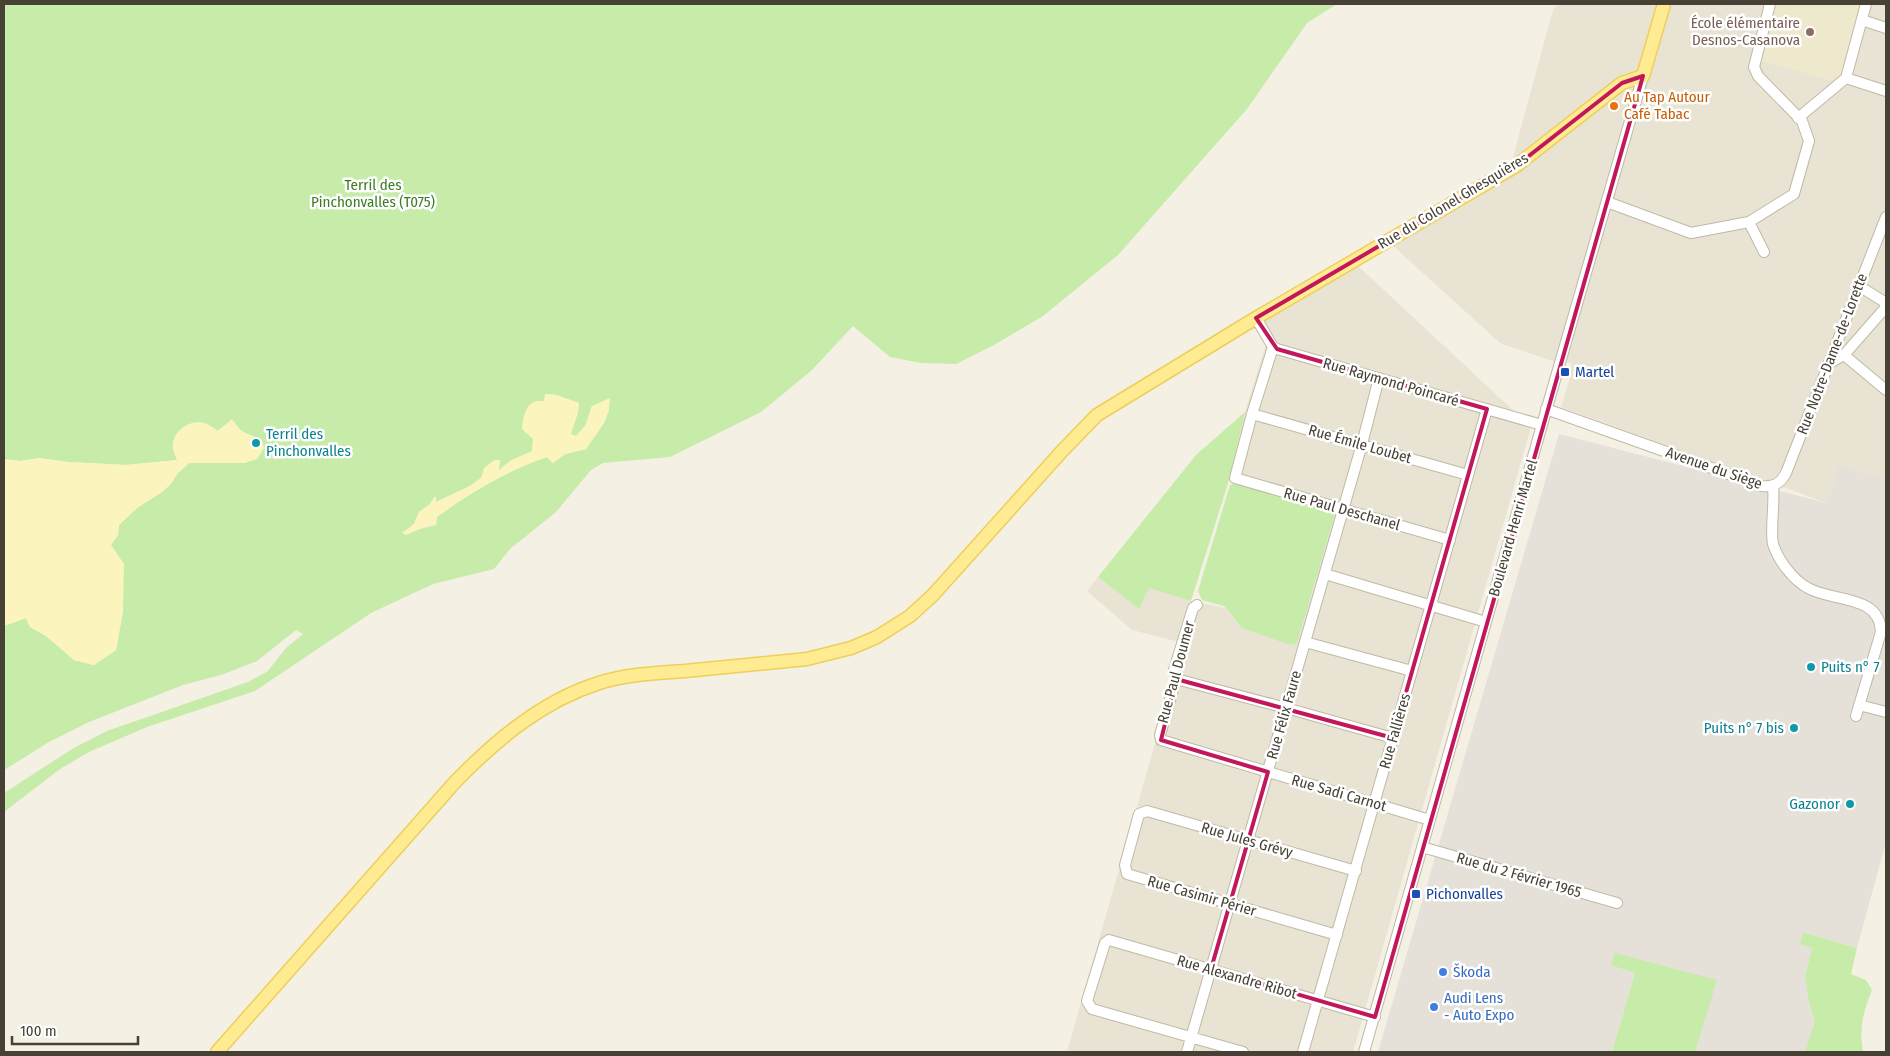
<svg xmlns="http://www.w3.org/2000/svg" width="1890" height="1056" font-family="'Fira Sans Condensed',sans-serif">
<rect width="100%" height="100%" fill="#f4f0e4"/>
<path fill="#e8e3d2" d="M1558 4H1775L1758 60 1839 82 1862 4H1886V479L1838 465 1827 503 1561 407 1571 375V363L1555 362 1500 343 1391 244 1515 161 1513 157 1553 10Z
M1357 265 1531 427 1353 1052H1067L1174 677 1179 642 1132 630 1087 591 1098 577 1139 609 1149 588 1191 601 1225 608 1242 628 1335 513 1229 480 1245 412 1266 344 1256 330 1252 327Z"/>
<path fill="#e5e1d9" d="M1559 434 1827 503 1838 465 1886 479V842L1857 948 1803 932 1812 948 1805 976 1809 1003 1815 1021 1805 1052H1695L1716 980 1635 973 1612 1052H1378Z"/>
<path fill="#eee8cd" d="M1775 4H1862L1839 82 1758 60Z"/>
<path fill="#c7eba9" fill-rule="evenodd" d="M4 4H1337L1307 23 1247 109 1118 255 1043 316 994 345 956 364 921 363 890 357 853 326 812 370 761 412 670 457 603 463 591 470 556 512 510 549 494 569 433 584 371 613 255 691 147 727 89 752 60 769 4 812V793L72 749 107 731 248 682 268 671 286 648 303 634 296 630 257 661 221 675 183 685 89 722 49 742 4 770V626L26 618 30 627 46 636 74 660 94 665 116 650 123 611 111 545 118 535 119 525 137 508 162 492 171 484 177 474 189 463 257 459 264 448 260 438C246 435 240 431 232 420L178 460 126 465 68 462 39 458 21 461 4 459ZM546 394 556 395 579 403 570 435 576 436 585 426 592 406 609 410 604 423 586 449 565 454 553 463 547 457C508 470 470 493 437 517L436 525 403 533 414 524 419 512 430 504 435 496 436 502 470 486 481 478 498 471 510 461 532 451 533 439Z
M1245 412 1229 480 1191 601 1149 588 1139 609 1098 577 1196 455Z
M1236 483 1335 513 1297 643 1291 645 1242 628 1224 606 1202 600 1198 591 1230 485Z
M1803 932 1857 948 1851 974 1866 980 1872 990C1863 1012 1859 1028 1863 1052H1805L1815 1021 1809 1003 1805 976 1812 948 1800 944Z
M1615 953 1717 980 1695 1052H1612L1635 973 1611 965Z"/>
<path fill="#fbf4bc" d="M545 394 556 395 579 403 578 413 571 434 576 436 585 426 592 406 610 398 609 410 604 423 586 449 565 454 553 463 547 457C508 470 470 493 437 517L436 525 427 526 406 535 402 533 414 524 419 512 430 504 436 496V502L470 486 481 478 484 468 494 460H500L499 470 510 461 532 451 533 439 522 429C523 415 527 398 544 401Z
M232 419 241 431 262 440 264 448 257 459 245 463H189L177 474 171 484 162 492 137 508 119 525 118 535 111 545 124 564 123 611 116 650 94 665 74 660 46 636 30 627 26 618 4 626V459L21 461 39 458 68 462 126 465 177 460C176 456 172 449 173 445 173 430 191 419 204 423 209 424 214 428 218 431Z"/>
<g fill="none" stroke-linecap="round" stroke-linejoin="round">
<g stroke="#c0b9a6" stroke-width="12">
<path id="minor" d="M1866 4 1846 78 1886 91
M1862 20 1886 28
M1798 118 1846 78
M1607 202 1691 233 1749 222 1794 194 1809 141 1802 121 1758 76 1754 67 1770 4
M1749 222 1764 252
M1859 286 1883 301 1886 305
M1256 318 1273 347 1277 349 1542 425
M1273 347 1252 414 1235 478 1450 540
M1844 355 1886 390
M1828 364 1844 355 1886 307
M1546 409 1762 486C1774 487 1780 484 1786 473L1886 217
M1252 414 1468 475
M1773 486C1775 503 1770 529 1773 544 1778 560 1793 580 1808 588 1832 602 1880 594 1881 632L1856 716
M1325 574 1486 622
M1197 605 1193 608 1174 670 1176 679 1160 735 1161 740 1430 820
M1305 642 1412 671
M1176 679 1286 708 1393 738
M1859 705 1886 712
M1422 847 1617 903
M1337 935 1127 874 1125 865 1139 814 1147 811 1356 871
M1187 1052 1362 444 1379 378
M1243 1052 1092 1009 1087 1001 1105 943 1109 940 1375 1017
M1303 1052 1487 409
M1364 1052 1542 425 1643 76"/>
</g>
<g stroke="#edcf59" stroke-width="15">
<path id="major" d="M217 1052 455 782C496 740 542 701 599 683 627 674 657 673 685 671 726 667 767 663 807 659L851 648 877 637 910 616 933 595 1063 450 1097 415 1256 318 1516 166 1622 83 1643 76 1664 4"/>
</g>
<use href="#minor" stroke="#fff" stroke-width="10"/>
<use href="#major" stroke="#ffeb92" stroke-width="12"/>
</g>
<path fill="none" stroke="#c2185b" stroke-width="4" stroke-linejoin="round" d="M1643 76 1375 1017 1211 969 1268 772 1161 740 1176 679 1393 738 1487 409 1277 349 1256 318 1516 166 1622 83Z"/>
<circle fill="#8d6e63" stroke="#fff" stroke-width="2" cx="1810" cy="32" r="5"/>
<circle fill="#e8710a" stroke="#fff" stroke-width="2" cx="1614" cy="106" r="5"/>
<g fill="#1a4fb4" stroke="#fff" stroke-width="2">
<rect x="1560" y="367" width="10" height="10" rx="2.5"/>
<rect x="1411" y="889" width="10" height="10" rx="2.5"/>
</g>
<g fill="#0f9aa8" stroke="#fff" stroke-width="2">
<circle cx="256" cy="443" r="5"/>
<circle cx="1811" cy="667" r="5"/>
<circle cx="1794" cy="728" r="5"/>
<circle cx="1850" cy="804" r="5"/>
</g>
<g fill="#3f7fe0" stroke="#fff" stroke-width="2">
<circle cx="1443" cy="972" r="5"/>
<circle cx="1434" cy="1007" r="5"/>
</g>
<g text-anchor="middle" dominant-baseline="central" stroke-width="5" stroke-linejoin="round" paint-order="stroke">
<g font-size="15" fill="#785e54" stroke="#fff" text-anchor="end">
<text x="1800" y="23">École élémentaire<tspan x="1800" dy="17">Desnos-Casanova</tspan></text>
</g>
<g font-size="15" fill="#c56008" stroke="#fff" text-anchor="start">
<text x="1624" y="97">Au Tap Autour<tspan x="1624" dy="17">Café Tabac</tspan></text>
</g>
<g font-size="15" fill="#3c7c23" stroke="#fff">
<text x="373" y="185">Terril des<tspan x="373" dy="17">Pinchonvalles (T075)</tspan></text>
</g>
<g font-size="15" fill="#464134" stroke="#fff">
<text transform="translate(1453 201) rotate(-31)">Rue du Colonel Ghesquières</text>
<text transform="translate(1832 354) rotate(-69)">Rue Notre-Dame-de-Lorette</text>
<text transform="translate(1391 382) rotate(16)">Rue Raymond Poincaré</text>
<text transform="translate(1360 444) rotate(16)">Rue Émile Loubet</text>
<text transform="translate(1714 468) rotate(19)">Avenue du Siège</text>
<text transform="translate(1342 509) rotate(16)">Rue Paul Deschanel</text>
<text transform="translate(1513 528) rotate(-74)">Boulevard Henri Martel</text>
<text transform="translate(1176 672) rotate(-75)">Rue Paul Doumer</text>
<text transform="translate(1284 715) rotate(-74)">Rue Félix Faure</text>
<text transform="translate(1395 731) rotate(-74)">Rue Fallières</text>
<text transform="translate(1339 793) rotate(16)">Rue Sadi Carnot</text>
<text transform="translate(1247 840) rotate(16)">Rue Jules Grévy</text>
<text transform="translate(1519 875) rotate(16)">Rue du 2 Février 1965</text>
<text transform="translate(1202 896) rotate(16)">Rue Casimir Périer</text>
<text transform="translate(1237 977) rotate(16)">Rue Alexandre Ribot</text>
</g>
<g font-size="15" fill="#164399" stroke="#fff" text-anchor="start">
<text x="1575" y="372">Martel</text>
<text x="1426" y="894">Pichonvalles</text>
</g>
<g font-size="15" fill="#0d838f" stroke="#fff" text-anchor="start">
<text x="266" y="434">Terril des<tspan x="266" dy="17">Pinchonvalles</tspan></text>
<text x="1821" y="667">Puits n° 7</text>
<text x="1784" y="728" text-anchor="end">Puits n° 7 bis</text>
<text x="1840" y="804" text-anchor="end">Gazonor</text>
</g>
<g font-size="15" fill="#366cbe" stroke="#fff" text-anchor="start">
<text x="1453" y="972">Škoda</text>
<text x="1444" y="998">Audi Lens<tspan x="1444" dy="17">- Auto Expo</tspan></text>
</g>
</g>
<rect width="1890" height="1056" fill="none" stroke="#464134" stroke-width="10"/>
<path d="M12 1036v8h126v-8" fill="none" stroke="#464134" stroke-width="2.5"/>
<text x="20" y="1036" font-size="15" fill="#464134" stroke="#ffffff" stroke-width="4" paint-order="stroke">100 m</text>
</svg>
